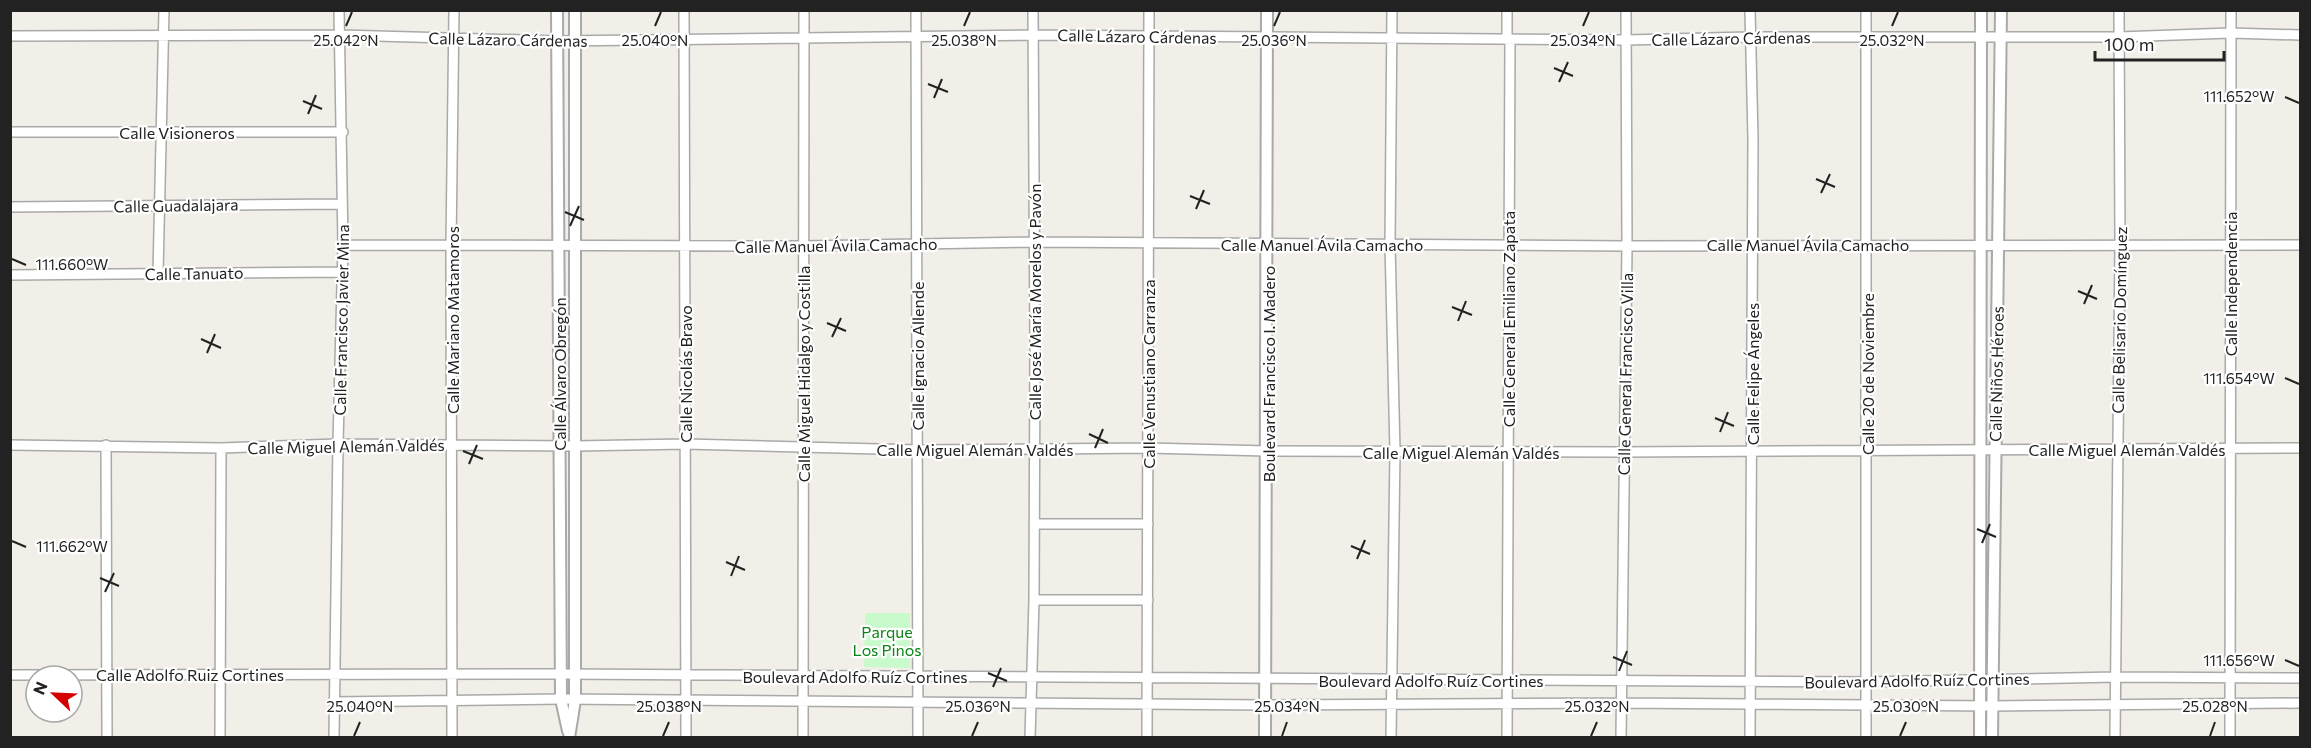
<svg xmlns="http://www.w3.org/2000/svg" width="2311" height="748" font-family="Commissioner,sans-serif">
<rect width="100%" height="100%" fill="#f2efe9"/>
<path fill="#c8facc" d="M865 613H910V668L864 667Z"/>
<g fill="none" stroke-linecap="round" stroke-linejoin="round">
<g stroke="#a9a9a9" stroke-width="12">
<path id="minor" d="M684 10 686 738
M916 10 918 738
M1750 10 1753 139 1750 738
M10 36 341 35 558 41 1033 35 1626 40 1749 37H2119L2230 33 2300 35
M10 132H343
M10 207 342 204
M343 245 803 246 1034 242 1627 246 2300 245
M158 274 164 10
M10 275 342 272
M10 445 221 448 338 444 575 446 685 444 918 450 1148 448 1267 451 1623 452 2300 448
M106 445 107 738
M1034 524H1148
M1034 600H1148
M10 675 561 674 1866 682 2116 677 2300 678
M334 702 561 699 1265 705 1621 703 1992 706 2300 703
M220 738 221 448
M334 738 338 444 343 245 339 10
M452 738 451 245 454 10
M803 738 804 10
M1030 738 1034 600 1035 343 1033 10
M1147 738 1149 10
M1391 738 1395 451 1390 244 1392 10
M1507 738 1510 39 1507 40V10
M1621 738 1627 246 1626 10
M1866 738V10
M2115 738 2120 245 2119 10
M2230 738 2231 10"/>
</g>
<g stroke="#a9a9a9" stroke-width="14">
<path id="tertiary" d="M557 10 561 699 568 731
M569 738 575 700V10
M1265 738 1267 10
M1980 738 1981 10
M1992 738 2001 10"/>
</g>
<use href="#minor" stroke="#fff" stroke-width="9"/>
<use href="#tertiary" stroke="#fff" stroke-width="10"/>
</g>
<path fill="none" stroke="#222" stroke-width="2" d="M346 26 352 12M655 26 661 12M964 26 970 12M1274 26 1280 12M1583 26 1589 12M1892 26 1898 12M1554 68 1573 76M1559 82 1568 62M928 84 948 92M2285 97 2299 103M934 98 942 79M303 101 322 109M308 114 316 95M1816 179 1835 187M1821 193 1830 174M1190 196 1210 204M1196 209 1204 190M565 212 584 220M570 226 579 206M12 259 26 265M2078 291 2097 299M2084 304 2092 285M1452 307 1472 315M1458 321 1466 301M827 323 846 331M832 337 841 318M201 339 221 348M207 353 215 334M2285 378 2299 384M1715 418 1734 426M1720 432 1728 412M1089 434 1108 443M1095 448 1103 429M463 451 483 459M469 464 477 445M1977 529 1996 537M12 541 26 547M1982 543 1990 524M1351 546 1370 554M1357 559 1365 540M726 562 745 570M731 576 739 556M100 578 119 586M105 592 114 573M1613 657 1632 665M2285 660 2299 666M1619 671 1627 651M988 673 1007 681M993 687 1001 668M354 736 360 722M663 736 669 722M972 736 978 722M1282 736 1287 722M1591 736 1597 722M1900 736 1906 722M2210 736 2215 722"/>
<g text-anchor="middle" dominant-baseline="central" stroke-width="4.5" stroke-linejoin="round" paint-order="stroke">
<g font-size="16" fill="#222" stroke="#fff">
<text transform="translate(1137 36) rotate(1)">Calle Lázaro Cárdenas</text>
<text transform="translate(1731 38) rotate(-1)">Calle Lázaro Cárdenas</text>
<text transform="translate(508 39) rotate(1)">Calle Lázaro Cárdenas</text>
<text x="177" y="132">Calle Visioneros</text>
<text transform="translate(176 205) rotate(-1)">Calle Guadalajara</text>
<text x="1322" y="244">Calle Manuel Ávila Camacho</text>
<text x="1808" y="244">Calle Manuel Ávila Camacho</text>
<text transform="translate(836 245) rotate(-1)">Calle Manuel Ávila Camacho</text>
<text transform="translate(194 273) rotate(-1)">Calle Tanuato</text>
<text transform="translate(2230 284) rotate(-90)">Calle Independencia</text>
<text transform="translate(1034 302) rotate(-90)">Calle José María Morelos y Pavón</text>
<text transform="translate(1508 319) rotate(-90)">Calle General Emiliano Zapata</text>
<text transform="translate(341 320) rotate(-89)">Calle Francisco Javier Mina</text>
<text transform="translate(452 320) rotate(-90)">Calle Mariano Matamoros</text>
<text transform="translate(2119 320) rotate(-89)">Calle Belisario Domínguez</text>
<text transform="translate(917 356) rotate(-90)">Calle Ignacio Allende</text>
<text transform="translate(559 374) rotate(-90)">Calle Álvaro Obregón</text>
<text transform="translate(685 374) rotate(-90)">Calle Nicolás Bravo</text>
<text transform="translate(803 374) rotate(-90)">Calle Miguel Hidalgo y Costilla</text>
<text transform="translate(1148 374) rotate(-90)">Calle Venustiano Carranza</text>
<text transform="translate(1268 374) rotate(-90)">Boulevard Francisco I. Madero</text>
<text transform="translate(1625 374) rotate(-89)">Calle General Francisco Villa</text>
<text transform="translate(1752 374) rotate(-90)">Calle Felipe Ángeles</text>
<text transform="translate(1867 374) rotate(-90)">Calle 20 de Noviembre</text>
<text transform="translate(1996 374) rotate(-89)">Calle Niños Héroes</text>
<text transform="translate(346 446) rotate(-1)">Calle Miguel Alemán Valdés</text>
<text x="975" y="449">Calle Miguel Alemán Valdés</text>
<text x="2127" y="449">Calle Miguel Alemán Valdés</text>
<text x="1461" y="452">Calle Miguel Alemán Valdés</text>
<text x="190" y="674">Calle Adolfo Ruiz Cortines</text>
<text x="855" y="676">Boulevard Adolfo Ruíz Cortines</text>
<text x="1431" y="680">Boulevard Adolfo Ruíz Cortines</text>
<text transform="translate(1917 680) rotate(-1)">Boulevard Adolfo Ruíz Cortines</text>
</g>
<g font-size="16" fill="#0c8416" stroke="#fff">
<text x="887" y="631">Parque<tspan x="887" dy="18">Los Pinos</tspan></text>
</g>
</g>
<g font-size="15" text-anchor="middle" fill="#222" stroke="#fff" stroke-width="4.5" stroke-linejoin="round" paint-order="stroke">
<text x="346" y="46">25.042°N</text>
<text x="655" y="46">25.040°N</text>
<text x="964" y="46">25.038°N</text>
<text x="1583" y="46">25.034°N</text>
<text x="1274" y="46">25.036°N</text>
<text x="1892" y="46">25.032°N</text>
<text x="2239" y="102">111.652°W</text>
<text x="72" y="270">111.660°W</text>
<text x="2239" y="384">111.654°W</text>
<text x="72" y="552">111.662°W</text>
<text x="2239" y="666">111.656°W</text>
<text x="360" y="712">25.040°N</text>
<text x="669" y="712">25.038°N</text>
<text x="978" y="712">25.036°N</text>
<text x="1287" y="712">25.034°N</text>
<text x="1597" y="712">25.032°N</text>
<text x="1906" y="712">25.030°N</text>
<text x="2215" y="712">25.028°N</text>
</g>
<rect width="2311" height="748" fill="none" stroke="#222222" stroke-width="24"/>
<g transform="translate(54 694) rotate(293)"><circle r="28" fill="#ffffff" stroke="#a7a7a7" stroke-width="1.5"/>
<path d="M0-4.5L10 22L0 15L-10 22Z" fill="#d40000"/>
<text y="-9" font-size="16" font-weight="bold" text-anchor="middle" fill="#222222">N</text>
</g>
<path d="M2095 51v9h129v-9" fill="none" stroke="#222222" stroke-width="3"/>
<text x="2104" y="51" font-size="18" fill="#222222" stroke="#ffffff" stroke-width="4.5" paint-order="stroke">100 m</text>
</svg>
